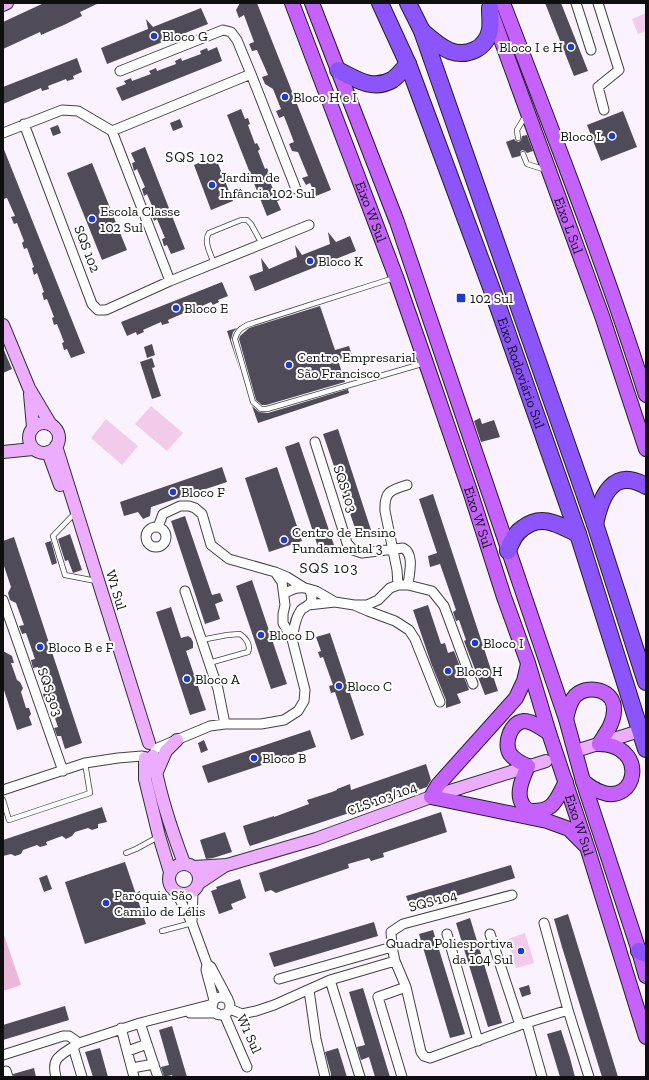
<svg xmlns="http://www.w3.org/2000/svg" width="649" height="1080" font-family="'Zilla Slab',serif">
<rect width="100%" height="100%" fill="#fbf2ff"/>
<path fill="#ecb8d9" d="M3 932 21 985 3 991Z"/>
<path fill="#f3cbea" d="M646 13V31L638 34 632 19Z
M151 406 183 433 167 451 135 424Z
M106 419 138 446 122 465 91 438Z
M525 933 534 963 516 968 508 939Z"/>
<path fill="#4f4b59" d="M44 3H99L80 12 82 16 66 24 41 35 40 32 3 49V22Z
M240 3H257L331 190 316 196 310 183 306 185 302 178 308 176 298 152 292 151 289 144 294 142 284 116 279 118 276 111 281 109 273 89 265 84 262 77 268 75 257 50 252 51 249 44 254 42 244 15 239 18 236 10Z
M545 3H561L588 71 574 76Z
M201 8 208 24 107 64 101 48 148 29 146 19 153 27Z
M217 47 222 61 122 101 116 88 126 84 124 81 131 78 132 81 151 74 149 71 156 68 157 71 176 64 175 61 181 58 182 61 201 54 200 51 207 48 208 51Z
M77 58 82 72 73 76 74 79 67 81 66 79 48 86 49 89 42 91 41 88 3 104V87Z
M241 109 245 119 248 118 250 124 248 125 255 144 257 143 260 149 258 151 265 169 267 168 270 175 268 176 271 184 275 194 278 193 280 200 277 201 281 210 267 216 227 115Z
M623 111 637 147 601 161 587 125Z
M180 119 183 127 173 131 170 123Z
M58 125 61 133 53 136 50 128Z
M527 135 533 151 527 153 525 151 522 150 520 152V156L512 158 506 142 514 139 516 141 519 142 521 140 522 136Z
M3 147 85 353 71 358 67 349 64 350 62 343 64 342 57 324 54 325 52 318 54 317 47 299 44 300 42 293 44 292 37 273 34 275 32 268 34 267 27 248 24 249 22 243 24 241 17 223 14 224 11 217 15 216 7 198 3 199Z
M145 147 185 249 171 254 167 245 164 246 162 239 165 238 157 219 154 221 152 214 155 213 147 194 144 196 142 189 145 187 137 169 134 171 132 163 135 162 131 153Z
M215 156 233 201 211 210 194 165Z
M92 163 127 250 102 260 67 173Z
M328 232 336 242 350 236 356 251 255 291 249 276 263 271 261 258 269 269 297 257 295 245 302 255 330 244Z
M222 282 228 296 218 300 219 302 213 305 211 302 193 310 194 312 188 315 186 312 168 320 169 323 162 325 161 322 143 330 144 332 137 335 136 332 127 336 121 322Z
M320 306 335 350 349 346 352 355 338 360 345 382 266 405H262L256 400 239 339 240 336 249 328Z
M237 328 233 332 231 340 240 371 227 331Z
M152 344 155 355 147 358 144 347Z
M3 348 12 369 3 373Z
M152 358 155 367 152 368 161 396 152 399 140 362Z
M348 389 349 393 258 423 252 406 259 412 268 413Z
M480 418 482 424 494 420 500 437 481 442 474 421Z
M338 429 372 533 358 537 323 434Z
M299 442 334 545 319 550 285 447Z
M222 467 227 482 151 507 150 516 143 519 138 512 124 516 120 502Z
M277 467 302 541 269 552 245 478Z
M433 494 498 691 485 695 464 641 466 640 459 620 456 621 453 612 456 610 440 564 430 567 428 556 437 553 419 499Z
M185 516 212 595 220 593 223 601 215 604 220 619 205 624 171 521Z
M70 534 82 570 73 573 68 560 65 561 58 539Z
M14 537 82 743 65 749 61 736H57L54 728 58 727 49 701 45 702 43 694 46 693 38 667 33 668 31 660 35 659 26 633 22 634 19 626 24 625 16 603 10 600 8 593 11 587 3 563V541Z
M51 541 57 563 52 565 45 543Z
M252 580 287 684 271 689 236 586Z
M428 605 441 644 445 643 448 653 454 651 469 690 457 694 461 703 446 708V700L431 663 413 610Z
M171 607 181 638 188 636 191 638 193 642V648L186 651 206 710 190 715 156 612Z
M330 633 364 735 351 740 335 692 331 693 329 686 333 685 323 657 320 658 318 652 321 651 316 637Z
M3 651 12 656 14 663H11L17 680 20 682 23 688 21 692 26 708H29L31 714 29 717 32 725 17 730 3 687Z
M310 730 316 747 208 783 202 766Z
M204 740 208 750 201 753 198 743Z
M426 764 431 780 427 787 250 846 248 842 243 826 274 816V817L309 804 307 800 332 792 337 790V789L350 784 351 790Z
M102 807 107 822 98 824V828L92 830 88 828 75 832 72 836 66 839 62 836 46 842 47 845 40 847 37 845 23 850 21 854 15 856 11 854 3 856V840Z
M441 812 447 832 383 853 384 857 371 861 369 858 348 864 349 868 284 890 276 893 271 890 265 892 259 873Z
M225 832 232 852 213 858 206 859 200 840Z
M125 862 146 924 85 944 65 882Z
M511 865 515 878 411 910 406 896Z
M47 875 52 889 44 892 39 878Z
M240 879 246 898 231 904 233 909 219 914 211 891 217 889 216 887Z
M568 914 600 1018 618 1077H602L562 947 554 919Z
M470 918 502 1023 488 1027 456 923Z
M374 922 378 936 274 967 269 953Z
M433 930 465 1034 450 1038 419 934Z
M529 985 531 994 522 997 519 988Z
M363 988 390 1077H375L369 1057 361 1060 357 1047 365 1045 349 992Z
M65 1006 69 1020 3 1040V1025Z
M172 1026 187 1077H173L172 1075 164 1077 161 1067 169 1065 159 1030Z
M561 1030 570 1058 575 1077H560L547 1034Z
M100 1048 108 1077H93L85 1052Z
M338 1048 347 1077H331V1074L325 1052Z
M34 1068 36 1077H14L13 1074Z"/>
<g fill="none" stroke-linecap="round" stroke-linejoin="round">
<g stroke="#424242" stroke-width="6">
<path id="lane" d="M518 138 517 130 526 115
M523 154 527 164 546 170
M214 263C211 255 203 241 209 233L241 220H247L251 224 262 244
M394 278 247 325C240 329 237 331 235 339L253 402 261 409H267L425 363
M75 513 53 536 65 575 96 581
M201 640 227 635 240 634C246 638 251 645 248 652L209 663
M3 800 9 820 90 793 85 763
M126 853 136 849 158 837
M162 931 192 923"/>
</g>
<g stroke="#424242" stroke-width="11">
<path id="street" d="M576 3 591 50
M598 3 619 70 598 87 604 110
M120 71 223 30 231 32 237 40 251 74
M24 124 92 304 98 310H106L170 281 309 225
M112 131 170 281
M3 133 62 110 78 111 112 131 251 74 296 189
M315 442 347 543 353 550 362 553 403 548C415 554 409 574 408 585
M158 527 163 514 180 506H189L195 508 202 514 211 545 229 559 275 572 287 577 303 587
M146 537a10 10 0 1 1 20 0a10 10 0 1 1-20 0Z
M398 585 397 570 385 511C384 492 390 490 407 485
M309 589 316 591 335 602
M284 594C292 589 299 586 309 589 311 593 313 597 311 602 309 606 304 607 301 610 295 618 294 629 292 639
M3 600 63 771
M308 605 335 602 354 605 368 611 395 621 409 630 415 639 440 702
M354 605H367L378 600 390 588 398 585H408L432 591 444 606 473 684
M225 724H261L284 720 298 711 304 701 305 690 292 639 283 623V614L285 605 282 582 275 572
M155 749 210 726 225 724 218 689 185 591
M3 790 85 763 118 758 142 756
M176 892 192 923 207 964 206 970 214 1000
M512 895 403 924 391 932 392 947 395 961 406 987 421 1052 424 1056 430 1058 520 1025 568 1010
M192 921 193 892
M544 923 568 1010 589 1077
M447 934 478 1041
M490 934 520 1025
M207 964 211 967 228 999
M279 979 392 947
M330 980 360 1077
M309 990 316 1039 325 1077
M212 1006a9 9 0 1 1 18 0a9 9 0 1 1-18 0Z
M230 1009 242 1014 256 1011 274 1005 330 980 395 961
M190 1013H217
M224 1014 247 1067
M140 1023 158 1077
M527 1024 542 1077
M121 1028 134 1077
M76 1045 73 1047 82 1077
M128 1051 147 1044
M3 1055 63 1036H69L79 1043 140 1023 213 1004
M132 1068 154 1064
M6 1071 8 1077
M56 1077C51 1059 59 1056 73 1047
M402 1077 378 997 406 987"/>
</g>
<g stroke="#313131" stroke-width="14">
<path id="secondary" d="M3 5 7 3
M3 325 29 388 51 425
M30 394 33 427
M29 438a15 15 0 1 1 30 0a15 15 0 1 1-30 0Z
M56 446 149 743
M3 452 33 449
M48 452 60 485
M582 749 633 733
M153 756C159 793 171 829 184 863
M145 758V779L159 836 170 872
M156 774 166 751 177 740
M169 879a15 15 0 1 1 30 0a15 15 0 1 1-30 0Z
M194 867 227 865 316 839 431 797 546 761
M199 883 226 865"/>
</g>
<g stroke="#202020" stroke-width="16">
<g id="primary">
<path id="s1" d="M292 3 396 277 426 363 471 494 504 597 528 663 549 733 587 847 646 1037"/>
<path d="M312 3 397 222 566 719 583 781 639 951 646 976"/>
<path d="M503 3C553 133 604 262 646 395"/>
<path id="s2" d="M491 12 602 316 646 449"/>
<path d="M528 664 524 681 516 698 438 785 431 797 547 821 569 829 585 845"/>
<path d="M566 719C568 711 569 703 575 696 588 683 615 690 614 710 614 723 606 733 599 744"/>
<path d="M549 733C542 729 533 721 524 721 510 723 504 743 510 754 515 760 520 763 528 766 523 777 515 794 523 805 525 809 529 811 533 811 539 811 546 810 551 806 558 800 561 790 566 782"/>
<path d="M583 781C588 785 594 790 601 792 637 806 649 745 599 744"/>
</g>
</g>
<g stroke="#202020" stroke-width="18">
<g id="highway">
<path id="s3" d="M380 3 408 64 495 298 578 534 646 749"/>
<path d="M408 3 422 31 595 524 646 682"/>
<path d="M422 31C430 38 440 47 450 51 467 57 486 49 490 30 491 23 490 15 490 8"/>
<path d="M338 70C356 79 372 91 392 80 398 76 403 69 408 64"/>
<path d="M595 524C601 496 613 467 646 486"/>
<path d="M508 551C511 542 515 533 523 528 542 513 559 525 578 534"/>
<path d="M639 951 646 954"/>
</g>
</g>
<use href="#lane" stroke="#fff" stroke-width="4.5"/>
<use href="#street" stroke="#fff" stroke-width="9"/>
<use href="#secondary" stroke="#ecadff" stroke-width="12"/>
<use href="#primary" stroke="#c562fe" stroke-width="14"/>
<use href="#highway" stroke="#8c54fb" stroke-width="16"/>
</g>
<g fill="#1f3cc7" stroke="#fff" stroke-width="1.5">
<circle cx="154" cy="36" r="4"/>
<circle cx="571" cy="47" r="4"/>
<circle cx="285" cy="97" r="4"/>
<circle cx="612" cy="136" r="4"/>
<circle cx="212" cy="185" r="4"/>
<circle cx="92" cy="219" r="4"/>
<circle cx="310" cy="261" r="4"/>
<rect x="456" y="293" width="10" height="10" rx="2"/>
<circle cx="176" cy="308" r="4"/>
<circle cx="289" cy="365" r="4"/>
<circle cx="173" cy="492" r="4"/>
<circle cx="284" cy="540" r="4"/>
<circle cx="261" cy="635" r="4"/>
<circle cx="475" cy="643" r="4"/>
<circle cx="40" cy="647" r="4"/>
<circle cx="448" cy="671" r="4"/>
<circle cx="187" cy="679" r="4"/>
<circle cx="339" cy="686" r="4"/>
<circle cx="254" cy="758" r="4"/>
<circle cx="106" cy="903" r="4"/>
<circle cx="521" cy="951" r="4"/>
</g>
<g text-anchor="middle" dominant-baseline="central" stroke-width="4" stroke-linejoin="round" paint-order="stroke">
<g font-size="14" fill="#0f0f0f" stroke="#fff" text-anchor="start">
<text x="162" y="36">Bloco G</text>
<text x="563" y="47" text-anchor="end">Bloco I e H</text>
<text x="293" y="97">Bloco H e I</text>
<text x="604" y="136" text-anchor="end">Bloco L</text>
<text x="220" y="177">Jardim de<tspan x="220" dy="16">Infância 102 Sul</tspan></text>
<text x="100" y="211">Escola Classe<tspan x="100" dy="16">102 Sul</tspan></text>
<text x="318" y="261">Bloco K</text>
<text x="470" y="298">102 Sul</text>
<text x="184" y="308">Bloco E</text>
<text x="297" y="357">Centro Empresarial<tspan x="297" dy="16">São Francisco</tspan></text>
<text x="181" y="492">Bloco F</text>
<text x="292" y="532">Centro de Ensino<tspan x="292" dy="16">Fundamental 3</tspan></text>
<text x="269" y="635">Bloco D</text>
<text x="483" y="643">Bloco I</text>
<text x="48" y="647">Bloco B e F</text>
<text x="456" y="671">Bloco H</text>
<text x="195" y="679">Bloco A</text>
<text x="347" y="686">Bloco C</text>
<text x="262" y="758">Bloco B</text>
<text x="114" y="895">Paróquia São<tspan x="114" dy="16">Camilo de Lélis</tspan></text>
<text x="513" y="943" text-anchor="end">Quadra Poliesportiva<tspan x="513" dy="16">da 104 Sul</tspan></text>
</g>
<g font-size="14" fill="#0f0f0f" stroke="#fff">
<text stroke="none"><textPath href="#s1" startOffset="223">Eixo W Sul</textPath></text>
<text stroke="none"><textPath href="#s2" startOffset="227">Eixo L Sul</textPath></text>
<text transform="translate(87 249) rotate(69)">SQS 102</text>
<text stroke="none"><textPath href="#s3" startOffset="396">Eixo Rodoviário Sul</textPath></text>
<text transform="translate(345 489) rotate(72)">SQS 103</text>
<text stroke="none"><textPath href="#s1" startOffset="547">Eixo W Sul</textPath></text>
<text transform="translate(116 590) rotate(73)">W1 Sul</text>
<text transform="translate(50 692) rotate(71)">SQS 303</text>
<text transform="translate(382 799) rotate(-20)">CLS 103/104</text>
<text stroke="none"><textPath href="#s1" startOffset="871">Eixo W Sul</textPath></text>
<text transform="translate(433 901) rotate(-15)">SQS 104</text>
<text transform="translate(249 1034) rotate(66)">W1 Sul</text>
</g>
<g font-size="15" letter-spacing="1" fill="#0f0f0f" stroke="#fff">
<text x="195" y="157">SQS 102</text>
<text x="329" y="568">SQS 103</text>
</g>
</g>
<rect width="649" height="1080" fill="none" stroke="#0f0f0f" stroke-width="8"/>
</svg>
